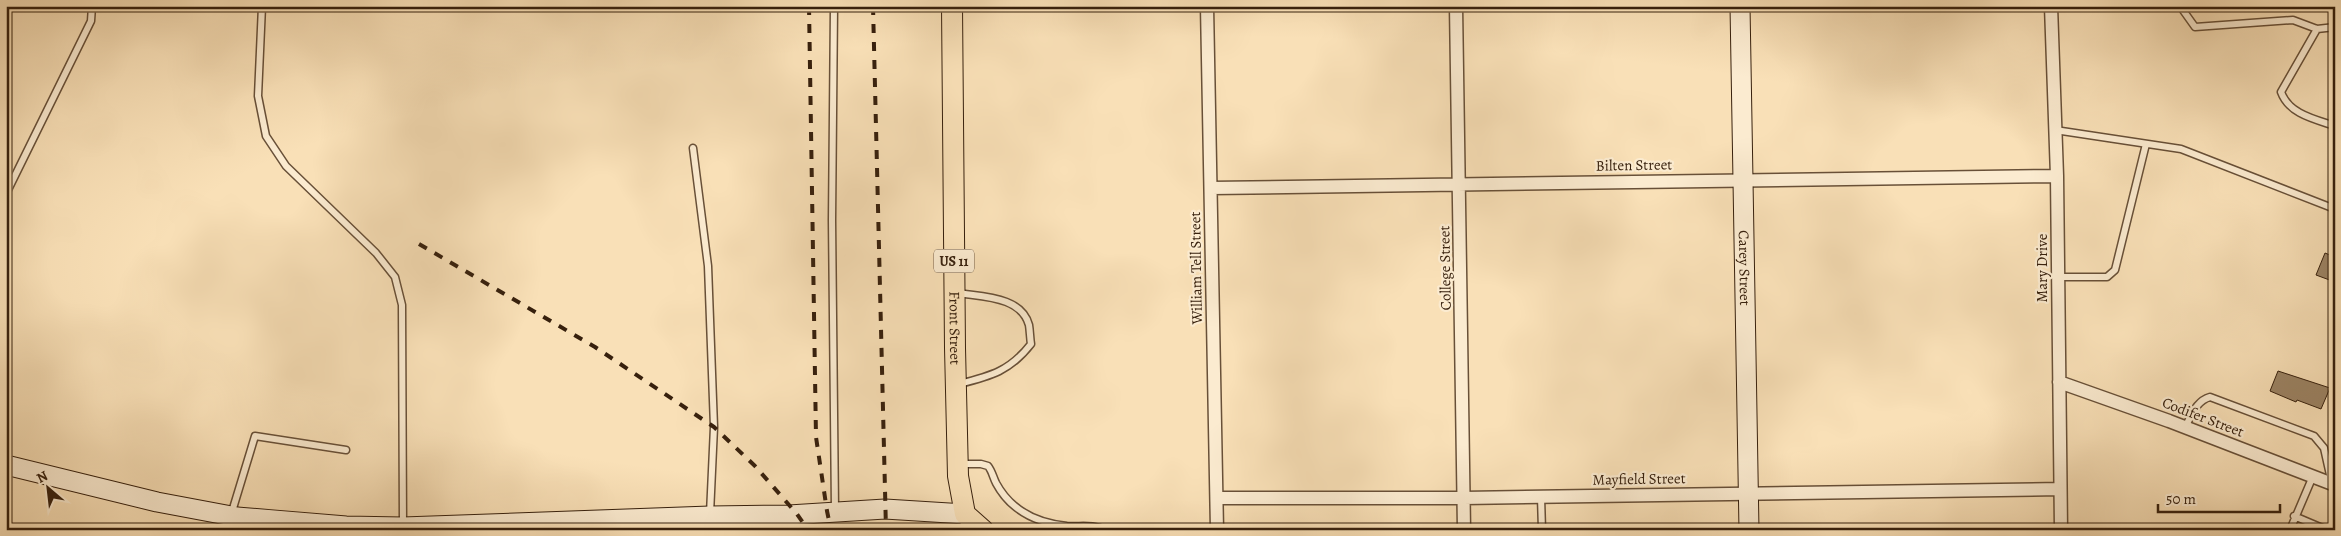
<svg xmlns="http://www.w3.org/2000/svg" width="2341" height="536" font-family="Alegreya,serif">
<rect width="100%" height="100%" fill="#f9e0b7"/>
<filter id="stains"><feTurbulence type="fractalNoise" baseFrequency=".004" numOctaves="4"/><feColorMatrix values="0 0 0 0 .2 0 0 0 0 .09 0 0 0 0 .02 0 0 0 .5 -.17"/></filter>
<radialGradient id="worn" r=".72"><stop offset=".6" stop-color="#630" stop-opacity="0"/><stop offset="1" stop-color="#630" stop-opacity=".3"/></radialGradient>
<path fill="#9c8465" stroke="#37200d" d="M2325 253 2335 257V282L2316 275Z
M2278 371 2330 388 2321 409 2297 400 2296 402 2270 391Z"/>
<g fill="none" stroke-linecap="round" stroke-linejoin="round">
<g stroke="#685038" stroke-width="9">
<path id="lane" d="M262 6 258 96 266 136 286 166 376 253 395 277 402 305 403 526
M834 6 832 220 835 510
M2180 6 2195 27 2293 20 2317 29 2335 27
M2317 29 2281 92C2289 114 2314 119 2335 126
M2055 130 2181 149 2335 209
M693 148 708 266 714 427 710 514
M6 194 91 21 92 6
M2058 277H2107L2115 270 2146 144
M958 293C982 297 1021 296 1029 325 1030 331 1030 338 1031 344 1010 371 991 376 959 384
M2185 427C2192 415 2196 401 2210 397L2314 436 2324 448 2332 484
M959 464H981L988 466C992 471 993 477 996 483 1011 511 1037 523 1067 526 1080 527 1093 524 1106 530
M1541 497 1542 530
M231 515 255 436 346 450
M2294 516 2327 530
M2290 530 2313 476"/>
</g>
<g stroke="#685038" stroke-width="15">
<path id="street" d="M1207 6 1217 530
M1456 6 1464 530
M2051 6 2057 176 2061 530
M1211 188 2057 176
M2059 382 2169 421 2335 485
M1218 498H1464L2060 489
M789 515V530"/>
</g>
<g stroke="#37200d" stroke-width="21">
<g id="secondary">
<path id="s1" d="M1740 6 1749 530"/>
<path d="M6 465 157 502 237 517 346 526 403 527 710 516 789 515 885 509 965 514"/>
</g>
</g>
<g stroke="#37200d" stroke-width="22">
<g id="primary">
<path id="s2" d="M952 6 955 348 958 476 965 514 983 530"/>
</g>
</g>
<use href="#lane" stroke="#fbebd0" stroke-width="6"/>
<use href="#street" stroke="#fbebd0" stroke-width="12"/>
<use href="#secondary" stroke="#fbebd0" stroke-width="19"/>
<use href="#primary" stroke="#f9e0b7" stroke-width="20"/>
<path stroke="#37200d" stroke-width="4" stroke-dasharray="9 9" stroke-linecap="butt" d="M809 6 816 437 827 511 831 530
M873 6 886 530
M419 244 595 347 714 427 755 466 797 514 808 530"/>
</g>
<g text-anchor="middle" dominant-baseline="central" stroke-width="4.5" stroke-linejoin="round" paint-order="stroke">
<rect fill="#fbebd0" stroke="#725d48" stroke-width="1" x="934" y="249.5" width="40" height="23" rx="4"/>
<g font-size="14" font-weight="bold" fill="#37200d">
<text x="954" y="261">US 11</text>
</g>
<g font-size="15" fill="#37200d" stroke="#fbebd0">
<text transform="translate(1634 165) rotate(-1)">Bilten Street</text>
<text transform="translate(1196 268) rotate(-91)">William Tell Street</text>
<text transform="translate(1445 268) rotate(-91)">College Street</text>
<text stroke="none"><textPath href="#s1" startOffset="262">Carey Street</textPath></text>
<text transform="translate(2042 268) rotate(-90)">Mary Drive</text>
<text stroke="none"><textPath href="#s2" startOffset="322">Front Street</textPath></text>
<text transform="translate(2203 417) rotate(21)">Codifer Street</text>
<text transform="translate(1639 479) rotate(-1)">Mayfield Street</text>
</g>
</g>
<rect width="2341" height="536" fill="none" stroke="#f9e0b7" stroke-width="25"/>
<rect x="8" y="8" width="2326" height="521" fill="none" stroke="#37200d" stroke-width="2.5"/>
<rect x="12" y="12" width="2316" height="511" fill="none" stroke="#37200d"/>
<g transform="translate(48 488) rotate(332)" stroke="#fbebd0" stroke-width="4" paint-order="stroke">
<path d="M0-4L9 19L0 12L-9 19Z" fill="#37200d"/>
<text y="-8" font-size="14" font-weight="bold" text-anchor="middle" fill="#37200d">N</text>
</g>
<path d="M2158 504v8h122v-8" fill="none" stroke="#37200d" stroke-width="2.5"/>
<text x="2166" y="504" font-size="15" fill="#37200d" stroke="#fbebd0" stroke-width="4" paint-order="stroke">50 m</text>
<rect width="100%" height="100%" filter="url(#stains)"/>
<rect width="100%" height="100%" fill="url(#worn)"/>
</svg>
